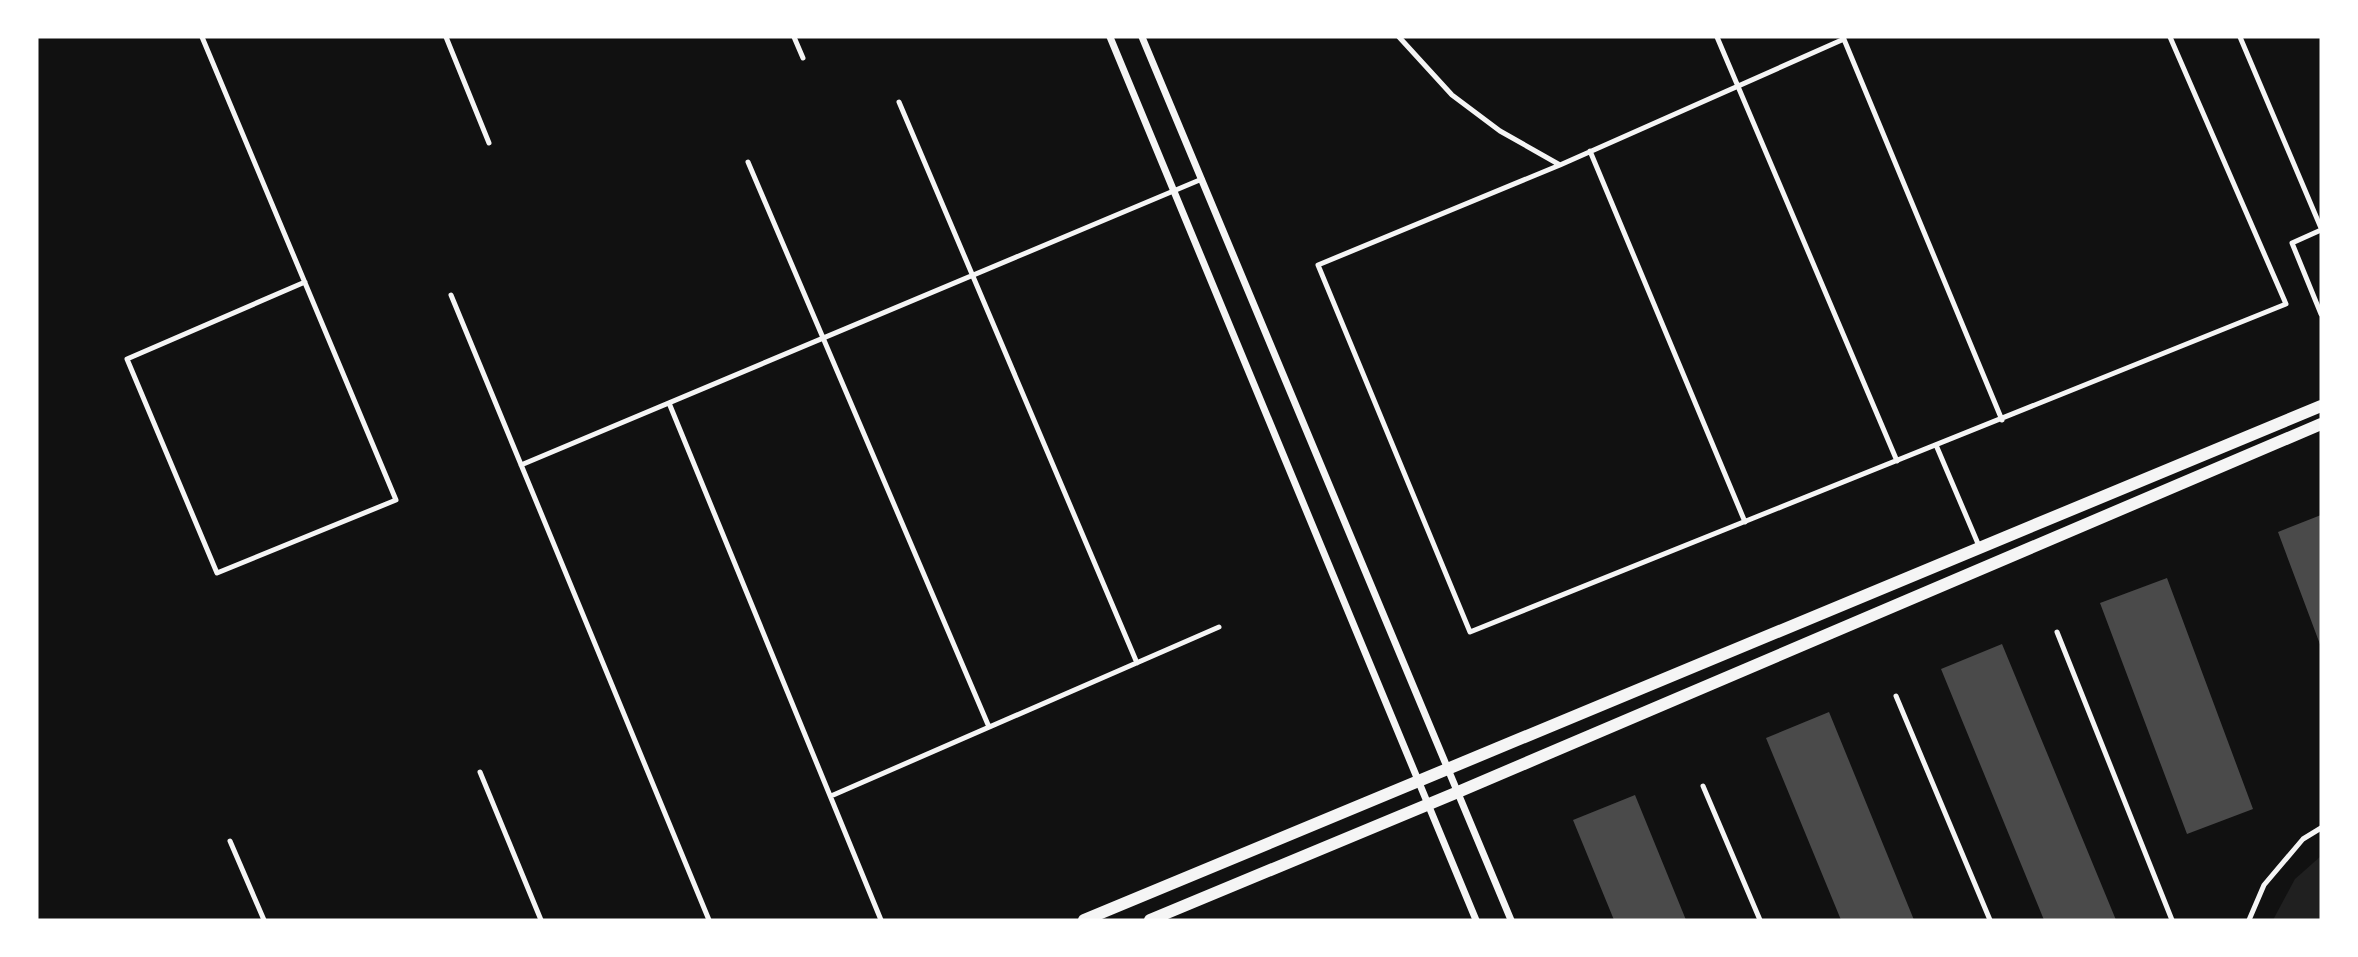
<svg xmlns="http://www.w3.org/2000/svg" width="2358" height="957" font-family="Lato,sans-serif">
<rect width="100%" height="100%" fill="#111"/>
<path fill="#202020" d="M2321 856V920H2273L2295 879Z"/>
<path fill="#4a4a4a" d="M2321 515V647L2278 532Z
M2167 578 2253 809 2187 834 2100 603Z
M2002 644 2116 920H2044L1941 669Z
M1829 712 1914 920H1841L1766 738Z
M1635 795 1686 920H1614L1573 820Z"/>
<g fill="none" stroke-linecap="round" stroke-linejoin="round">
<path stroke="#f5f5f5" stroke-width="5" d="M202 37 396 500 217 573 127 359 305 282
M446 37 489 143
M794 37 803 58
M1399 37 1452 95 1500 131 1560 165 1318 265 1470 632 2286 304 2170 37
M1717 37 1897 461
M1843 37 2002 420
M2240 37 2321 228
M899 102 1137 663
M1590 151 1745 522
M748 162 989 727
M1560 165 1844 39
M2321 230 2292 243 2321 314
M451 295 709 920
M669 403 881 920
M1936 445 1979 546
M521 465 1202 179
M2057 632 2172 920
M1896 696 1990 920
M480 772 541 920
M1703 786 1760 920
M831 796 1219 627
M230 841 264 920
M2249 920 2264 885 2303 839 2321 828"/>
<path stroke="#f5f5f5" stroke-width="7" d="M1110 37 1476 920
M1142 37 1511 920"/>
<path stroke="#f5f5f5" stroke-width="12" d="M1084 920 2321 406
M1150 920 1458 792 2321 424"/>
</g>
<rect width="2358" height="957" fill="none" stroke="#ffffff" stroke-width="77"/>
</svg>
